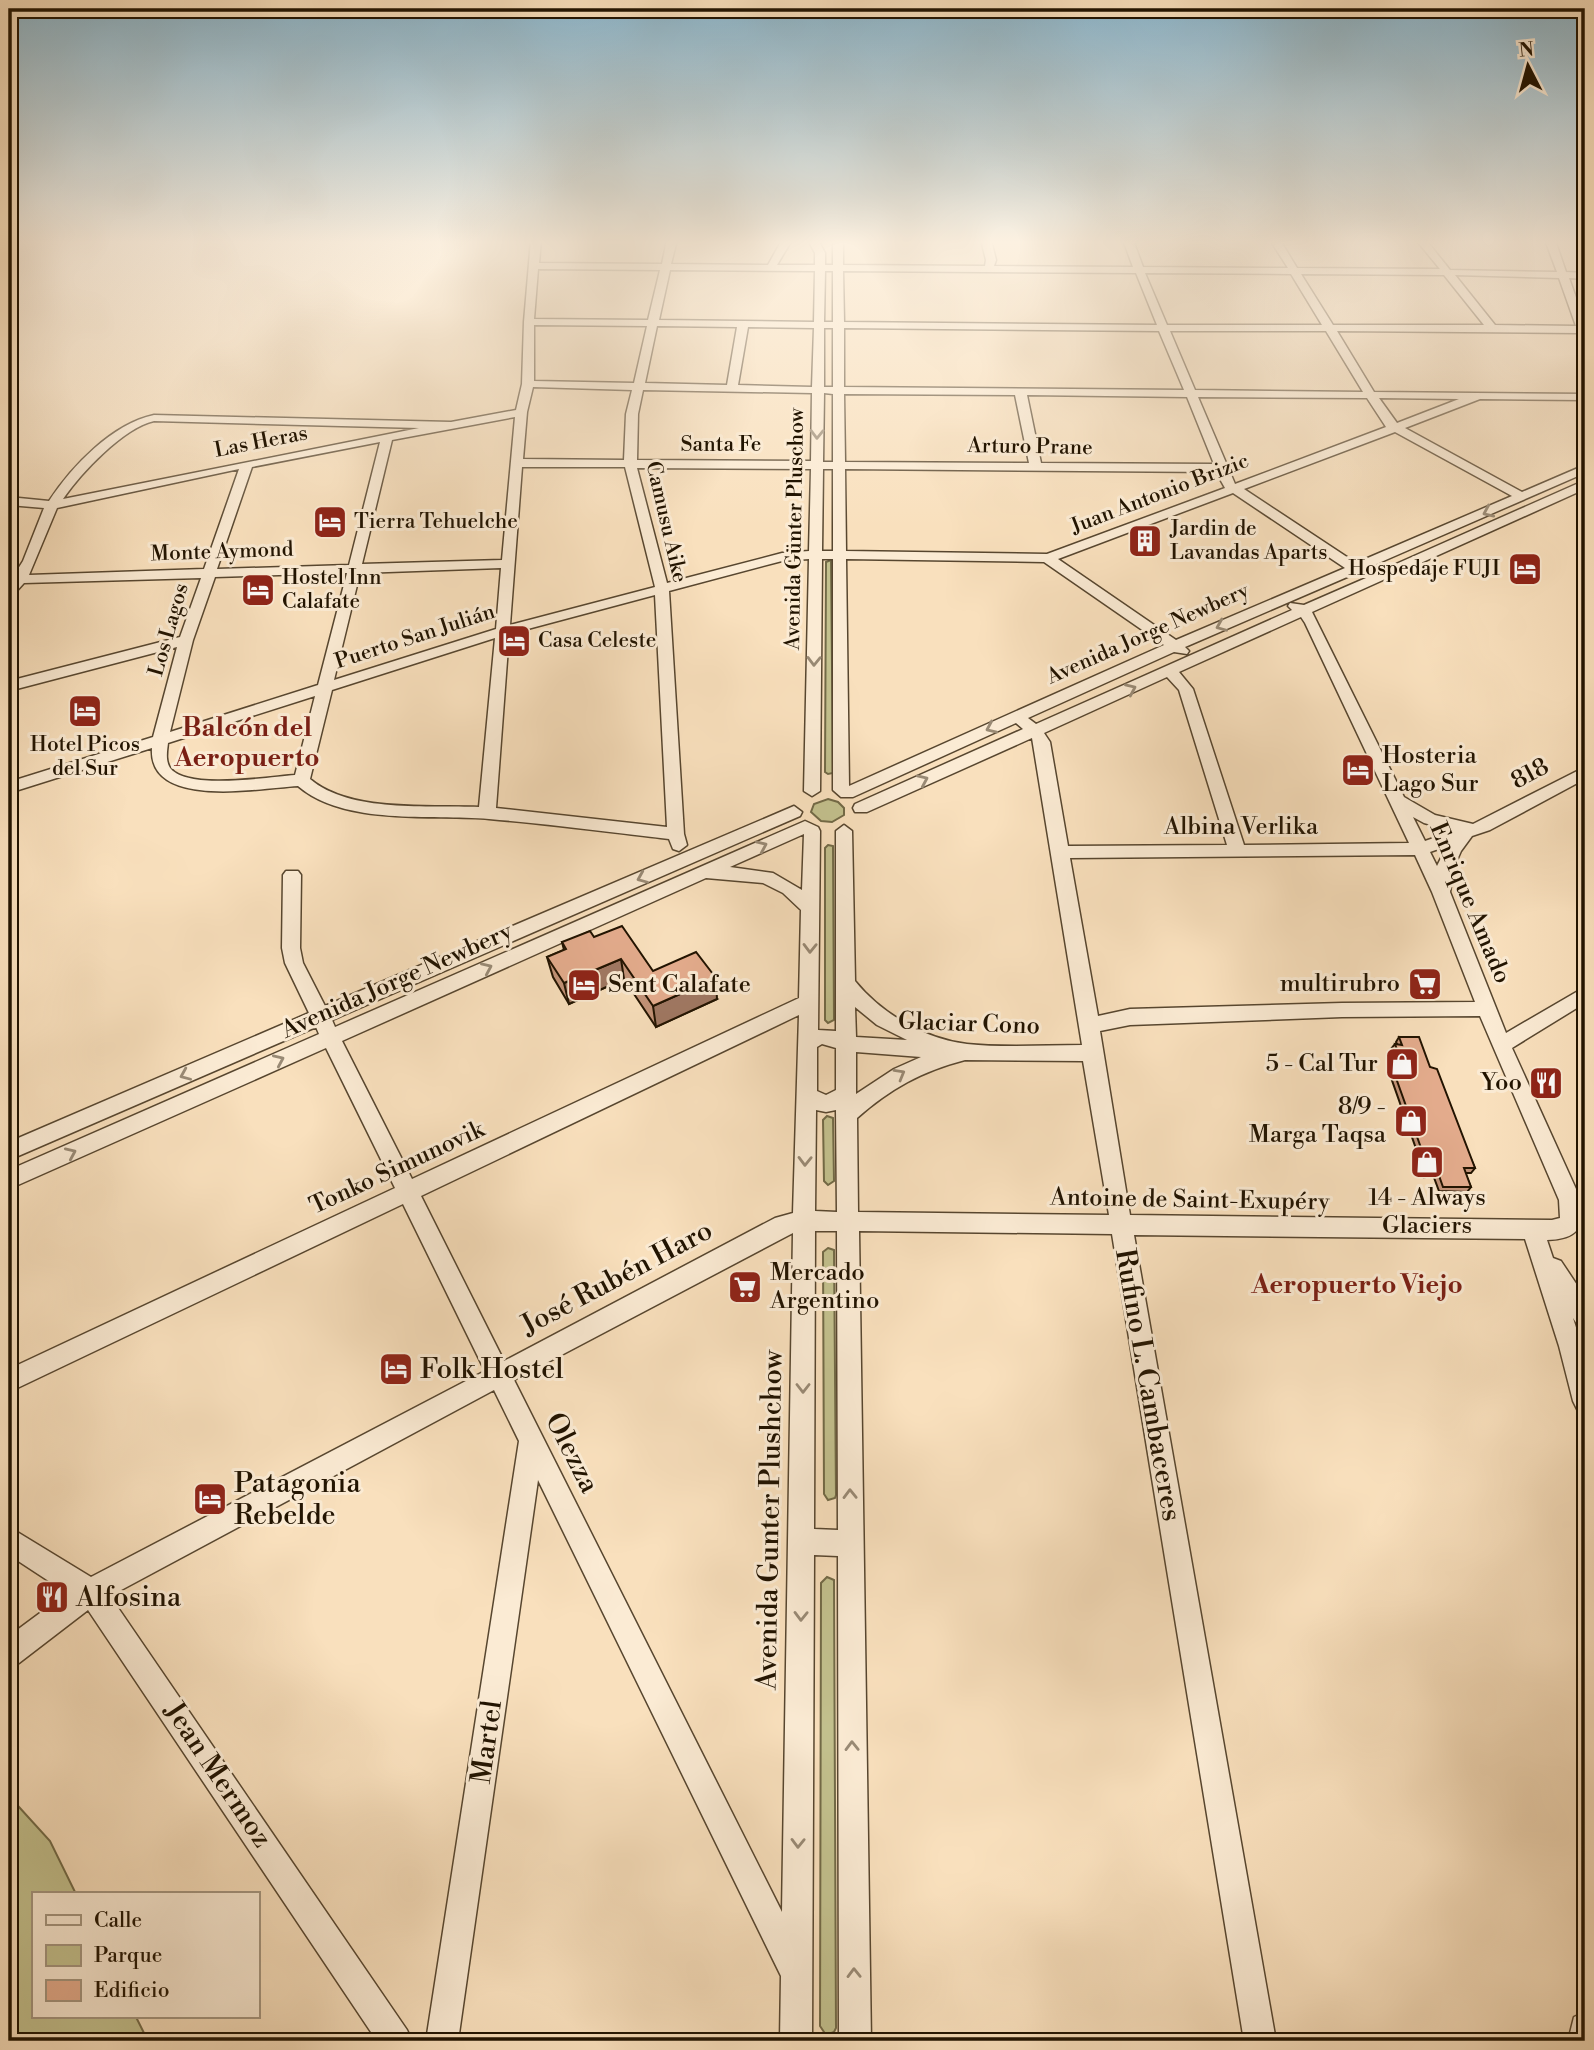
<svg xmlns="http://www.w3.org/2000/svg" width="1594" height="2050" font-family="'Libre Bodoni',serif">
<rect width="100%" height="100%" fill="#f9e0bd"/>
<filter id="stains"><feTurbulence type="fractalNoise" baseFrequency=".00286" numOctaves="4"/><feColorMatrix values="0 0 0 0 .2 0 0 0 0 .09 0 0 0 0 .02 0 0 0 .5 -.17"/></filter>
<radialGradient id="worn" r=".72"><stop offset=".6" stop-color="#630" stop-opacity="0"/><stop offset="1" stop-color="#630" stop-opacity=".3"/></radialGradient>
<path fill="#c3c18e" stroke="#726a47" stroke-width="2" d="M831 560 833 773 828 774 825 772 826 562Z
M828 799 838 802 844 808V815L832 822 821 821 811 812 814 804Z
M828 845 833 846 834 1020 828 1023 825 1020V848Z
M827 1116 833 1118 834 1181 828 1185 824 1181 823 1120Z
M828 1248 834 1250 836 1495 835 1498 828 1500 824 1494 823 1252Z
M827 1577 834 1580 836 2028 834 2032 826 2035 820 2026 821 1583Z
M9 1796 50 1841 76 1894H33V2017H136L148 2041H9Z"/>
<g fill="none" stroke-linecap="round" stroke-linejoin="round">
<g stroke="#57462f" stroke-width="3">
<path id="minor" d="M531 240H541L539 263 662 264 667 240H677L671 264 768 265 782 240H792L777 265H815V253L808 240H818L825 253V265H833V240H843V265L985 266 986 260 981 240H991L996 260 994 266 1133 267 1123 240H1133L1143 267 1288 268 1270 240H1280L1297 268 1440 269 1416 240H1426L1450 270 1557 272 1545 240H1555L1566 272 1585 273V279L1569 278 1585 323V340L1581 339 1578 333 1337 331 1374 392 1585 394V400L1480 399 1405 428 1522 492 1585 465V473L1365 569 1371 574 1369 576 1581 482 1585 481V489L1312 612 1404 797 1435 815 1473 824 1585 767V779L1490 830 1472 836 1461 851 1454 867 1450 892 1506 1033 1585 987V1003L1512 1048 1581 1200C1585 1228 1577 1239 1547 1240L1553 1258 1561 1261 1585 1297V1327L1577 1324 1573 1318 1585 1356V1413L1577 1409 1573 1401 1559 1346 1525 1239 1134 1235 1276 2041H1244L1112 1234 859 1231 871 2041H839L838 1556 814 1555 812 2041H780L781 1976 538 1480 458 2041H426L519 1441 494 1390 110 1596 407 2030 412 2041H377L88 1610 19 1663 9 1666V1636L67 1593 9 1555V1527L91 1577 485 1371 403 1204 9 1392V1369L395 1188 326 1048 9 1189V1170L319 1034 316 1027 9 1160V1142L309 1013 285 963 282 948 283 875 286 871H298L301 875 300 948 303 963 325 1006 794 806 802 812 800 816 332 1020 335 1027 805 821 818 827 820 831 818 1030 836 1031V831L844 825 852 831 855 981C881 1013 924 1039 967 1044 1004 1048 1044 1045 1082 1045L1032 738 867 812H855L853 808 855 804 1023 729 1016 723 853 797H841L833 790V559H822L820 791 812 796 804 791 809 559 782 561 669 591 684 834 687 845 679 851 673 849 669 839C609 832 549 824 489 819 430 814 345 826 298 786 260 788 148 810 152 748L9 793V782L153 737 177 647 9 691V681L180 637 201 578 24 583 14 594 9 595V583L23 561 44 508 9 505V497L49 501C72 466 112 424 154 415L451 422 516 410 522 384 524 322ZM538 269 660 270 648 320 534 319ZM670 270 815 271 814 322 659 320ZM825 271H833V322H824ZM843 271 1136 273 1157 325 844 322ZM1145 273 1291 274 1322 325H1167ZM1301 274 1444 275 1484 325H1333ZM1455 275 1559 278 1576 326 1495 325ZM534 325 647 326 634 383 534 381ZM657 326 737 327 727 385 645 383ZM748 327 814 328 812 387 738 385ZM824 328H833V387H824ZM844 328 1159 331 1184 390 844 387ZM1170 331H1326L1363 392 1195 390ZM533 387 632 390 626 414 624 460 523 459 527 412ZM643 390 812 393 811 461 637 460 638 414ZM824 393 833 394V462H823ZM844 394 1015 395 1029 463 845 462ZM1027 395 1187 397 1214 464 1041 463ZM1198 397 1367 398 1386 427 1235 484ZM1379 398 1459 399 1397 423ZM515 417 502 560 362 564 392 440ZM154 421 419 428 63 499C81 473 123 428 154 421ZM1395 432 1512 496 1356 563 1244 489ZM380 442 349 565 217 569 252 467ZM522 467H625L655 587 510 625ZM637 468 811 469 809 551 782 553 667 583ZM239 469 204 569 29 575 57 508ZM823 469H833V551H822ZM845 469 1216 472 1225 488 1047 554 846 551ZM1233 493 1345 568 1176 640 1058 559ZM846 559 1044 562 1164 645 849 786ZM501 568 496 629 334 680 360 573ZM347 573 318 685 170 732 193 640 215 577ZM1354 574 1366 578 1304 605 1290 603 1288 606 1292 610 1036 724 1028 718 1174 652 1187 654 1189 651 1185 647ZM655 595 667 827 496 808 509 634ZM1301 617 1305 623 1409 843 1244 845 1193 689 1179 672ZM495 638 479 807C429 805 350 813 310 779L332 690ZM1167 677 1179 690 1227 845 1068 846 1050 742 1044 733ZM315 696 295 775C268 777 190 790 171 769 165 762 167 751 168 743ZM1413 817 1424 823 1454 831 1425 841ZM804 834 802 890 773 873 730 867ZM1447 846 1437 866 1430 852ZM1415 855 1432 892 1475 1002 1342 1003 1130 1009 1098 1016 1070 858ZM706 878 763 883 783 893 801 910 799 998 412 1179 342 1041ZM855 1007 877 1025 907 1040 856 1037ZM799 1015 793 1213 775 1218 504 1361 421 1196ZM1480 1016 1559 1200 1560 1218 1552 1220 1130 1215 1100 1031 1130 1025 1342 1017ZM822 1044 836 1048V1090L826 1095 817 1091V1047ZM856 1052 921 1057 894 1069 856 1094ZM965 1060 1083 1061 1109 1215 858 1212 857 1118C890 1089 922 1071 965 1060ZM816 1110 826 1112 836 1110 837 1212 815 1211ZM815 1231H837L838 1530 814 1529ZM793 1233 782 1912 514 1380Z
M1585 2012V2041H1568L1574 2017Z"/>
</g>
<use href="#minor" fill="#fbebd4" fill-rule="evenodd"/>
</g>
<path fill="#c49479" stroke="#211300" stroke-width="2" d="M594 937 653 971 717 999 656 1027 624 979 569 1004 553 977 547 957 564 950 562 942Z
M1399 1037 1430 1067 1475 1168 1471 1173H1465L1471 1187 1467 1192 1439 1191 1433 1175 1426 1177 1388 1069 1391 1064H1397L1391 1049 1395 1044H1397L1396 1042Z"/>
<path fill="#a07863" stroke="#211300" stroke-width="2" d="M621 959 624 979 569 1004 564 983Z
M716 978 717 999 656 1027 653 1006Z
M1437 1170 1433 1175 1426 1177 1430 1173Z"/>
<path fill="#e4ac8d" stroke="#211300" stroke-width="2" d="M622 926 653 971 696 952 716 978 653 1006 621 959 564 983 547 957 566 949 562 942 590 931 594 937Z
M1399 1037H1419L1430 1067 1437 1069 1475 1168H1464L1471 1187H1443L1437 1170 1430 1173 1391 1064H1402L1395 1044 1402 1045Z"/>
<defs><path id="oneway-chevron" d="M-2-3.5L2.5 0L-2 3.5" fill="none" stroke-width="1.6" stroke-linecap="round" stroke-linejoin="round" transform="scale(1.75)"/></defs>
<g stroke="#998a75">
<use href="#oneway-chevron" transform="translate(817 434) rotate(91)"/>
<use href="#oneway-chevron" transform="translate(1488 512) rotate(156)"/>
<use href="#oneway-chevron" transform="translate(1221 626) rotate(157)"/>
<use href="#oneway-chevron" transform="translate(814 661) rotate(91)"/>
<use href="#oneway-chevron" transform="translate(1131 689) rotate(-24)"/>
<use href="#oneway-chevron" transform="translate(991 728) rotate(156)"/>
<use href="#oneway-chevron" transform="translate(923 780) rotate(-24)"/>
<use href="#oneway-chevron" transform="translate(762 846) rotate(-24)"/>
<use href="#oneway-chevron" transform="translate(642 878) rotate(157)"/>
<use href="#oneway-chevron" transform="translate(810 948) rotate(91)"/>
<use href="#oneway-chevron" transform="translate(487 968) rotate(-24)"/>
<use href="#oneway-chevron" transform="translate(279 1060) rotate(-24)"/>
<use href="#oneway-chevron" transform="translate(900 1074) rotate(-30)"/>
<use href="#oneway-chevron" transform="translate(185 1075) rotate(157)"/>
<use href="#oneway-chevron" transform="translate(71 1153) rotate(-24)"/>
<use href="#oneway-chevron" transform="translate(805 1161) rotate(91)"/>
<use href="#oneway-chevron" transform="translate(803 1388) rotate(90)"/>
<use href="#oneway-chevron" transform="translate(850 1494) rotate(-91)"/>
<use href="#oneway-chevron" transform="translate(801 1616) rotate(91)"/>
<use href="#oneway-chevron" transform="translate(852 1746) rotate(-91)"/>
<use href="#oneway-chevron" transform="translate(798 1843) rotate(91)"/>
<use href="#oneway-chevron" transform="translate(854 1973) rotate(-91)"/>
</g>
<linearGradient id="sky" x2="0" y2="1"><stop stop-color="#8bb8d0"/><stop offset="0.46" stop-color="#fcf1e1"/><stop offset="1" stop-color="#fcf1e1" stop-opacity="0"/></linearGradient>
<rect width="1594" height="527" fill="url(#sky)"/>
<defs>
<g id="hotel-square" transform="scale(1.75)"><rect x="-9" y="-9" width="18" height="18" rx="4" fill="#8f2418" stroke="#fbebd4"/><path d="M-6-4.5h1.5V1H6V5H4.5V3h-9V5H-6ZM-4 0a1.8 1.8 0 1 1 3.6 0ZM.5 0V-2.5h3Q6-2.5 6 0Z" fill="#fff"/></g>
<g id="building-square" transform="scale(1.75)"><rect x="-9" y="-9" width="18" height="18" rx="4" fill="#8f2418" stroke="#fbebd4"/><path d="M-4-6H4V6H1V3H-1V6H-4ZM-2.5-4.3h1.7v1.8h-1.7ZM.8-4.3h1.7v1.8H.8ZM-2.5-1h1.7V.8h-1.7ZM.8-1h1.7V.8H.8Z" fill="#fff"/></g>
<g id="supermarket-square" transform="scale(1.75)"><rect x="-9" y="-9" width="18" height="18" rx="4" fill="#8f2418" stroke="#fbebd4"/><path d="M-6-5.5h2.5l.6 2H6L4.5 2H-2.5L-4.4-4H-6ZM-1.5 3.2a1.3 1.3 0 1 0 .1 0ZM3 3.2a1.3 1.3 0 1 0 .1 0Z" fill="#fff"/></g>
<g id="shop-square" transform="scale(1.75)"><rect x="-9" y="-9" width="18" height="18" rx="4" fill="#8f2418" stroke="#fbebd4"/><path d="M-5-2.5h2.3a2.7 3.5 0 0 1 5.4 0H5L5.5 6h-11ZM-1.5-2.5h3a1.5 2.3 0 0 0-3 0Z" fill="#fff"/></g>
<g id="restaurant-square" transform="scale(1.75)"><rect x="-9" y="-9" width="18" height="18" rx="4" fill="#8f2418" stroke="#fbebd4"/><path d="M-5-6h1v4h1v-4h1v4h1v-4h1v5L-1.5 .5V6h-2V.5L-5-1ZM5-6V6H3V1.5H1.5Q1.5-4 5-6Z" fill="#fff"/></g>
</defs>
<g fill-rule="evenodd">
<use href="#hotel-square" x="330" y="522"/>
<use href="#building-square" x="1145" y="541"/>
<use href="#hotel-square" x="1525" y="569"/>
<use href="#hotel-square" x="258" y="590"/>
<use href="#hotel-square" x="514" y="641"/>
<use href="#hotel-square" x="85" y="711"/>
<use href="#hotel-square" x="1358" y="770"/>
<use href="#supermarket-square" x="1425" y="984"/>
<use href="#hotel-square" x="584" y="985"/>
<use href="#shop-square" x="1402" y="1064"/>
<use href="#restaurant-square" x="1546" y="1083"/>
<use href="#shop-square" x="1411" y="1121"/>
<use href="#shop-square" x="1427" y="1162"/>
<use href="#supermarket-square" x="745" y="1287"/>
<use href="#hotel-square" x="396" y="1369"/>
<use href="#hotel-square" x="210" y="1499"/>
<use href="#restaurant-square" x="52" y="1597"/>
</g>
<g text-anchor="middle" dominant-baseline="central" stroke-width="6" stroke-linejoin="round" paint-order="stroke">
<g font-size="21" fill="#211300" stroke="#fbebd4">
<text transform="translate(261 442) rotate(-11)">Las Heras</text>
<text x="721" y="445">Santa Fe</text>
<text transform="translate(1030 447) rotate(1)">Arturo Prane</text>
<text transform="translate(1160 494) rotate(-21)">Juan Antonio Brizic</text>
<text transform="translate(666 522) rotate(77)">Camusu Aike</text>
<text transform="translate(795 529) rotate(-89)">Avenida Günter Pluschow</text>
<text transform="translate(222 552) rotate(-2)">Monte Aymond</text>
<text transform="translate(169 630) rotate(-74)">Los Lagos</text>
<text transform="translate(1148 634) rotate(-24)">Avenida Jorge Newbery</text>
<text transform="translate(415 637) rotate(-18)">Puerto San Julián</text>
</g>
<g font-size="21" fill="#211300" stroke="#fbebd4" text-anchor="start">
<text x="354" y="522">Tierra Tehuelche</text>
<text x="1170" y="529">Jardin de<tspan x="1170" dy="24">Lavandas Aparts</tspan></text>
<text x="1500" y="569" text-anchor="end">Hospedaje FUJI</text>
<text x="282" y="578">Hostel Inn<tspan x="282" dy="24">Calafate</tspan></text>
<text x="538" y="641">Casa Celeste</text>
<text x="85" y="745" text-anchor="middle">Hotel Picos<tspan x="85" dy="24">del Sur</tspan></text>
</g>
<g font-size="24" fill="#211300" stroke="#fbebd4" text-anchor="end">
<text x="1382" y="756" text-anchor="start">Hosteria<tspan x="1382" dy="28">Lago Sur</tspan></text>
<text x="1400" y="984">multirubro</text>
<text x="608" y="985" text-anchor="start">Sent Calafate</text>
<text x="1378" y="1064">5 - Cal Tur</text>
<text x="1522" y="1083">Yoo</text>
<text x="1386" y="1107">8/9 -<tspan x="1386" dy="28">Marga Taqsa</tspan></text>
<text x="1427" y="1198" text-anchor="middle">14 - Always<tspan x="1427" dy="28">Glaciers</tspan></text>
<text x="770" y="1273" text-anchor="start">Mercado<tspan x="770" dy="28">Argentino</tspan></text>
</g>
<g font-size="24" fill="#211300" stroke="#fbebd4">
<text transform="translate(1530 774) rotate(-28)">818</text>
<text x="1241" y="827">Albina Verlika</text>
<text transform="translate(1470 903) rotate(67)">Enrique Amado</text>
<text transform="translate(397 981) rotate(-24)">Avenida Jorge Newbery</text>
<text transform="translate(969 1024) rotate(2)">Glaciar Cono</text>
<text transform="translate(397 1168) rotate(-25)">Tonko Simunovik</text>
<text transform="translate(1190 1200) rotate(1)">Antoine de Saint-Exupéry</text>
</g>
<g font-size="26" font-weight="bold" fill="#7a1f14" stroke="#fbebd4">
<text x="247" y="728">Balcón del<tspan x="247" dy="30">Aeropuerto</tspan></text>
<text x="1357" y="1285">Aeropuerto Viejo</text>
</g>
<g font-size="28" fill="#211300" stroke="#fbebd4">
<text transform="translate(617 1278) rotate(-28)">José Rubén Haro</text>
<text transform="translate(1148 1385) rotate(80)">Rufino L. Cambaceres</text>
<text transform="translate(572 1453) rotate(63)">Olezza</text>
<text transform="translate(770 1520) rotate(-89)">Avenida Gunter Plushchow</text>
<text transform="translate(487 1742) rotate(-82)">Martel</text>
<text transform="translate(218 1775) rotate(56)">Jean Mermoz</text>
</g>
<g font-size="28" fill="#211300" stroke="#fbebd4" text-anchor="start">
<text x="420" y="1369">Folk Hostel</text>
<text x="234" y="1483">Patagonia<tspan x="234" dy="32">Rebelde</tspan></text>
<text x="76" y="1597">Alfosina</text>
</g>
</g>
<rect width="1594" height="2050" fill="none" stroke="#f9e0bd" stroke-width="35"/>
<rect x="10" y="10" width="1573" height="2029" fill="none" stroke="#211300" stroke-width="3.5"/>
<rect x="18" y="18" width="1559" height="2015" fill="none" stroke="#211300" stroke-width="2"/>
<rect x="32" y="1892" width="228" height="126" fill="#fbebd4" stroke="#a4957f" stroke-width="2"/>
<rect x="46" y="1915" width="35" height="10" fill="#fbebd4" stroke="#a4957f" stroke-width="2"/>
<text x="94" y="1927" font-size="21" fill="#211300">Calle</text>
<rect x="46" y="1945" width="35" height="21" fill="#c3c18e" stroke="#a4957f" stroke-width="2"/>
<text x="94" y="1962" font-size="21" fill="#211300">Parque</text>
<rect x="46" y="1980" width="35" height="21" fill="#e4ac8d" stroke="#a4957f" stroke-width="2"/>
<text x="94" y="1997" font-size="21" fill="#211300">Edificio</text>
<g transform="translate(1528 66) rotate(354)" stroke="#fbebd4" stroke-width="5" paint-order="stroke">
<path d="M0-5L12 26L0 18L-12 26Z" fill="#211300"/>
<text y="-10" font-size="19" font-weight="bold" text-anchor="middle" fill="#211300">N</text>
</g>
<rect width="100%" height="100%" filter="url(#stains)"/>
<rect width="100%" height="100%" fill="url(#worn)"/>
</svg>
